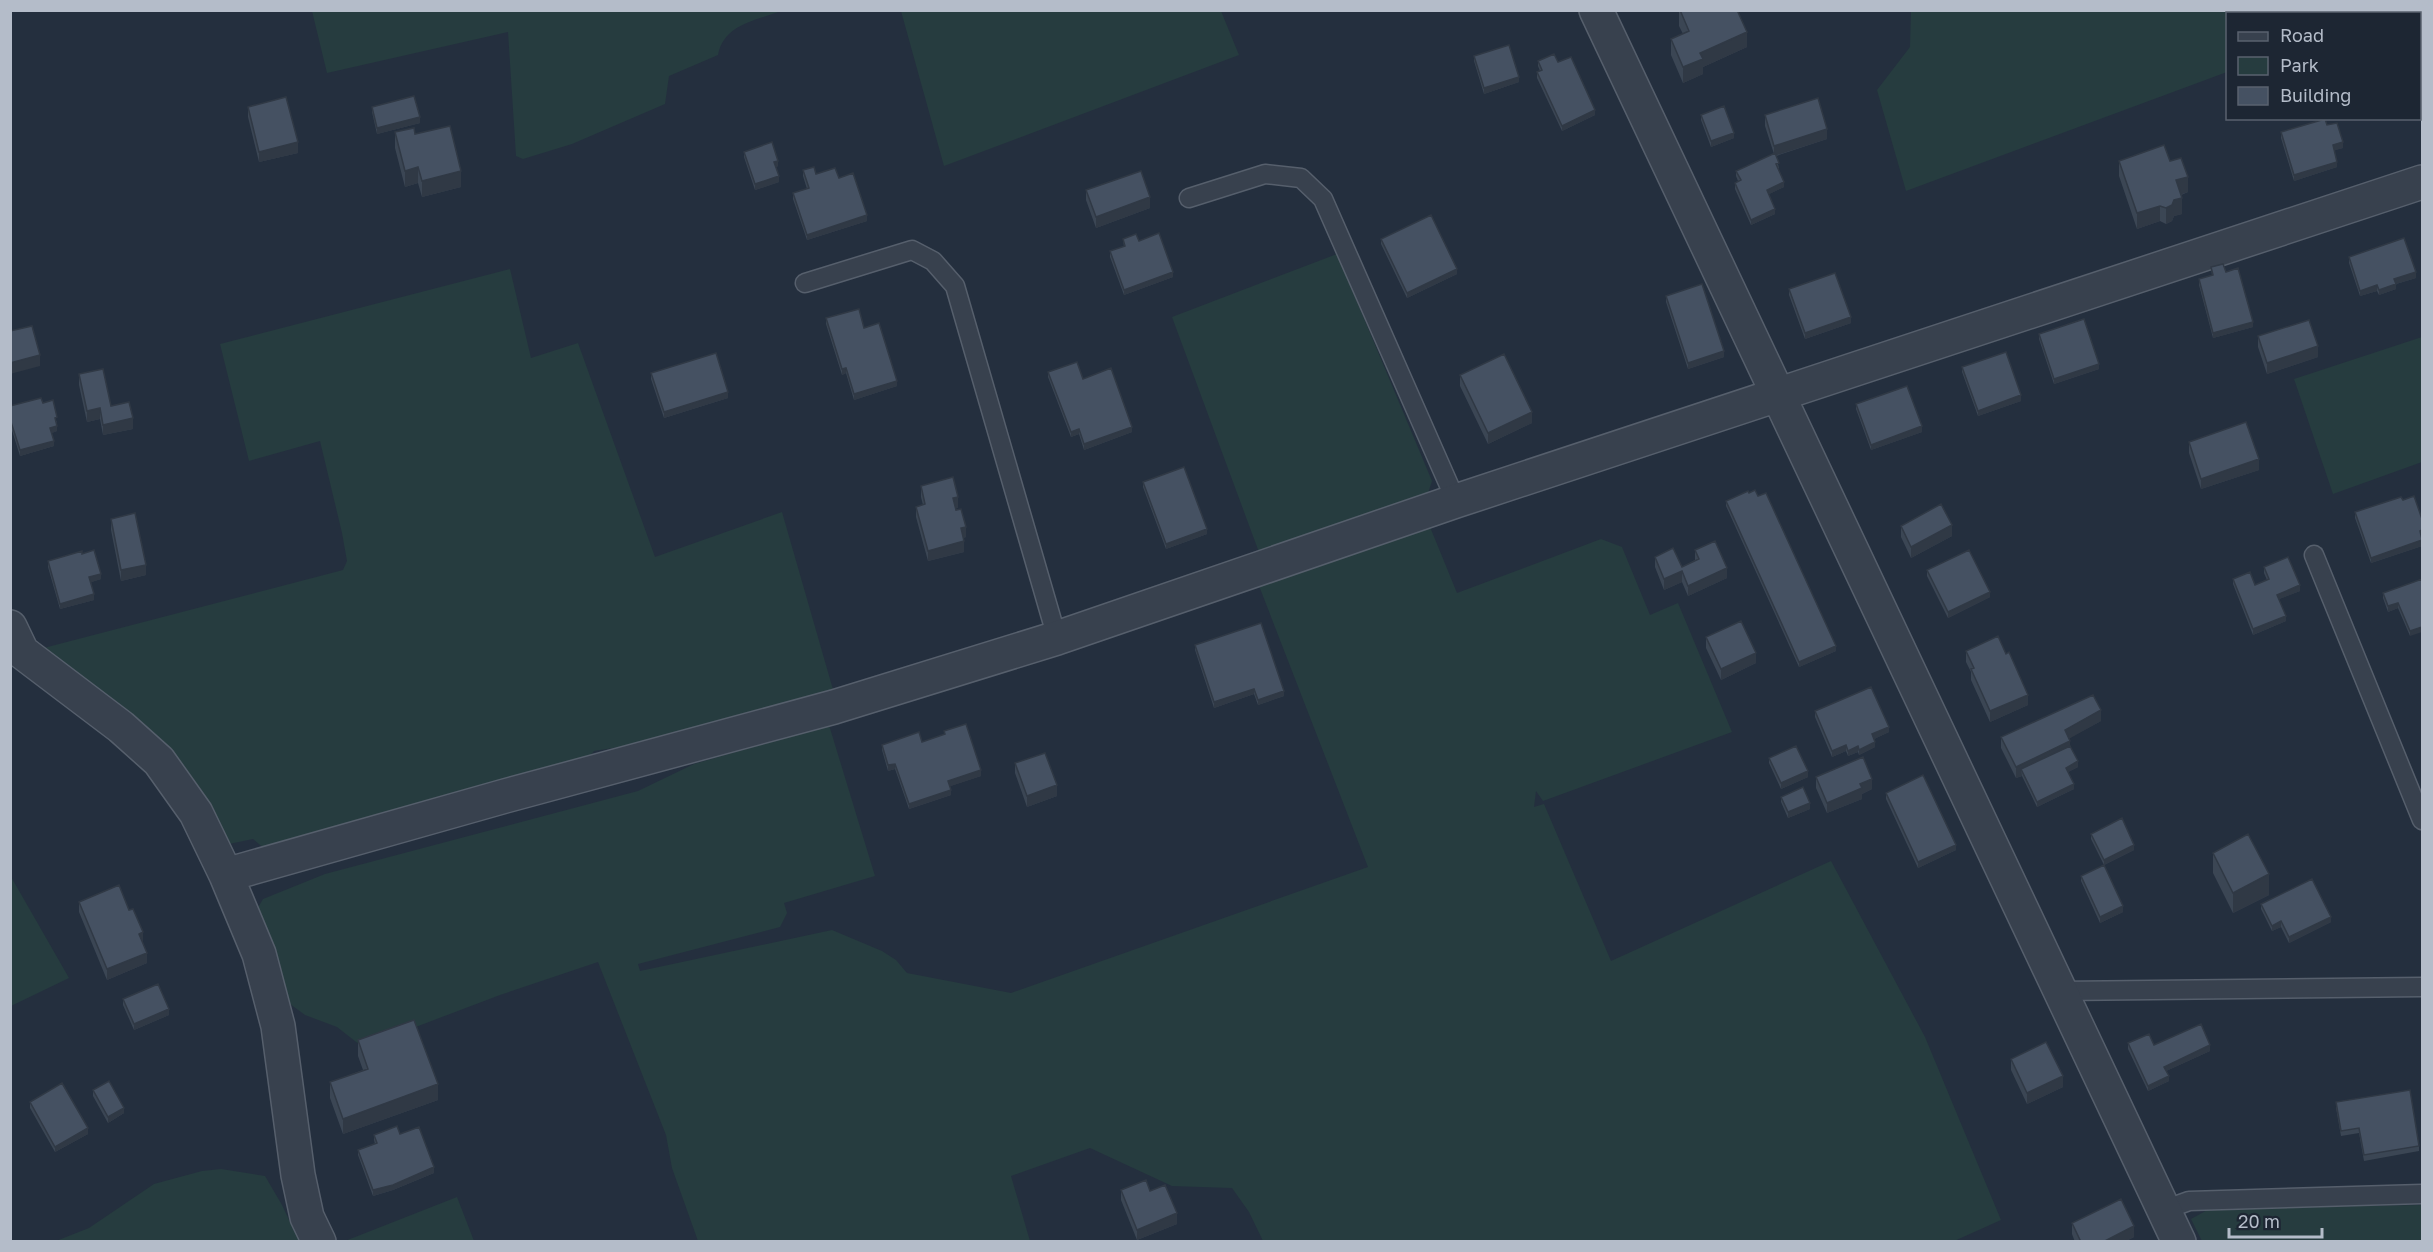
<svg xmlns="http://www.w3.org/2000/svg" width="2433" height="1252" font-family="'Golos Text',sans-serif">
<rect width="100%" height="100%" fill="#242f3e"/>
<path fill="#263c3f" d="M2309 10 2311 13 2228 14 2227 72 1906 191 1877 90 1910 47 1911 11Z
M312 11V10L781 11C755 21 724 24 718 55L669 76 665 104 572 144 523 159 516 156 508 32 327 73Z
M901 11H1221L1239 55 944 166Z
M1337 254 1432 481 1427 496 1260 555 1172 317Z
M510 269 531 358 578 343 655 557 782 512 834 693 670 739 594 751 586 761 267 851 253 839 229 844 36 650 343 570 347 561 342 533 320 441 249 461 220 344Z
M2422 337V462L2333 494 2294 379Z
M1428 522 1457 593 1601 539 1622 547 1650 615 1678 603 1732 732 1543 801 1536 791 1534 807 1544 804 1611 961 1831 861 1925 1037 2001 1220 1952 1242 1263 1241 1249 1212 1232 1188 1172 1186 1090 1148 1011 1176 1030 1241H698L672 1168 666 1135 598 962 500 995 384 1039 360 1045 337 1027 305 1015 290 1004 255 917 256 911 263 899 325 874 638 791 694 764 829 725 875 876 784 903 787 913 780 927 638 964 640 971 832 930 882 951 896 960 907 973 1011 993 1368 867 1256 578Z
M10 875 69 978 11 1006 10 1005Z
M221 1169 265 1176 282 1205 299 1241H56L89 1228 154 1184 202 1171Z
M457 1197 474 1241H345Z
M2422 1205V1241H2202L2191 1219 2211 1208Z"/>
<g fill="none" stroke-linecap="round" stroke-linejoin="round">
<g stroke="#565f6c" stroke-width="21">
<path id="lane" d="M1189 198 1265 174 1301 178 1323 199 1456 501
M805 283 912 250 933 261 955 286 1057 638
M2314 555 2422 820
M2060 991 2422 987
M2164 1210 2189 1201 2422 1194"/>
</g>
<g stroke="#565f6c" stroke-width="36">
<path id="street" d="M1596 10 2179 1242
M10 627 22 652 121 727 159 761 196 813 226 875 259 954 278 1026 298 1175 307 1217 319 1242
M226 875 505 796 834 707 1057 638 1456 501 2422 182"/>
</g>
<use href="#lane" stroke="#38414e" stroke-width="18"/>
<use href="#street" stroke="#38414e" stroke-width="33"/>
</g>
<path fill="#3b4654" d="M1679 10 1747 47 1703 67V74L1683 83 1671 55V39L1683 34 1679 26Z
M1474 56 1519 82 1484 94 1474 61Z
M1538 61 1558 62 1595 115 1562 131 1537 78V72L1540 71 1538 66Z
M248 107 298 153 259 162 248 117Z
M372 107 420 123 377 134 372 112Z
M1701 115 1734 138 1711 147 1701 120Z
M1765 115 1827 139 1776 156 1779 168 1778 169 1784 187 1769 194 1775 214 1751 225 1735 189V183L1738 181 1736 176V171L1774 154 1765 126Z
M2327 125 2343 148 2334 150 2337 167 2294 181 2281 138V132Z
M395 132 415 134 461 187 422 197 418 183 405 187 395 148Z
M744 152 778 166 776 167 779 182 755 190 744 157Z
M2119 161H2170L2188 192 2181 195 2182 214 2174 216 2172 221 2166 224 2160 221 2137 229 2119 176Z
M803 170 816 174 839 178 867 221 807 240 793 199V193L807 189 803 176Z
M1086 190 1150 208 1096 228 1086 200Z
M1123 239 1139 241 1173 277 1124 295 1110 257V251L1124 247Z
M1381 239 1457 274 1407 298 1381 244Z
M2349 257 2416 278 2396 284V289L2379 295 2377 291 2360 296 2349 263Z
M2211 267 2226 272 2253 327 2213 338 2199 285V279L2212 276Z
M1789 289 1851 323 1805 339 1789 295Z
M1666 296 1724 357 1688 369 1666 302Z
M826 318 864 328 897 386 854 400 846 373 842 375 826 324Z
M2039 334 2099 369 2054 384 2039 339Z
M2258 336 2318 357 2267 374 2258 347Z
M1962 367 2021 401 1978 416 1962 372Z
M1048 372 1083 379 1132 432 1084 450 1079 434 1071 437 1048 377Z
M651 373 728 398 664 418 651 379Z
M79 374 111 406 133 429 103 435 100 419 87 422 79 385Z
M1460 375 1532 423 1488 444 1460 386Z
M43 403 57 422 56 423 57 431 51 433 54 446 20 456 10 424V406Z
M1856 404 1922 432 1871 450 1856 409Z
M2189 442 2259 470 2201 489 2189 453Z
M1143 482 1207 534 1166 549 1143 487Z
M921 486 958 508H955L966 537 963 538 964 552 928 561 916 517V507L923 505 921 497Z
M2403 500 2422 519V535L2421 536 2422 539V546L2371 563 2355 518V512Z
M1726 501 1836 651 1799 667 1726 506Z
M111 519 146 575 121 581 111 530Z
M1901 526 1952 536 1911 558 1901 537Z
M1695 550 1727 578 1688 596 1682 582 1664 590 1655 567V557L1682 567 1695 560Z
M48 561 101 579 91 582 94 600 60 609 48 567Z
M2264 567 2300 591 2279 599 2286 621 2253 635 2233 584V579L2255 585 2267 580 2264 573Z
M1927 570 1990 597 1948 618 1927 576Z
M2422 579 2410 636 2398 608 2388 612 2383 598V593Z
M1706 637 1756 663 1721 680 1706 648Z
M1195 645 1284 696 1258 705 1254 694 1214 708 1195 650Z
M1966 651 2028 705 1990 722 1971 680V672L1966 662Z
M1815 711 1889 732 1874 739 1875 747 1859 755 1858 752 1848 756 1846 751 1832 757 1815 717Z
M2101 721 2069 738 2070 746 2078 767 2068 772 2074 789 2037 807 2022 776 2016 778 2001 748V737Z
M944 731 981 776 950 786 951 795 909 809 895 769 888 771 882 750V745L922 742 944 735Z
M1769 758 1808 777 1781 789 1769 763Z
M1015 763 1057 796 1027 807 1015 773Z
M1816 777 1872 789 1862 794V799L1827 813 1816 788Z
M1886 793 1956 850 1918 868 1886 799Z
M1781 797 1810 809 1788 818 1781 802Z
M2091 834 2134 850 2104 865 2123 912 2100 923 2081 881V876L2104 865 2091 839Z
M2213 853 2269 895 2233 913 2213 873Z
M79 902 143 943 147 963 107 980 79 912Z
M2261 904 2331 922 2289 943 2281 927 2272 931 2261 909Z
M123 999 169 1015 134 1030 123 1005Z
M358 1040 438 1100 343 1134 330 1098V1082L363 1070 358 1056Z
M2128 1043 2154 1045 2210 1051 2166 1071 2169 1081 2148 1091 2128 1049Z
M2011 1059 2063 1087 2027 1104 2011 1070Z
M93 1090 124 1113 108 1123 93 1096Z
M30 1102 88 1134 55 1152 30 1108Z
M2336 1102 2419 1146V1151L2364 1161 2359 1133 2341 1136 2336 1108Z
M400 1134 434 1173 393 1190 373 1196 358 1155V1150L375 1144 374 1140V1135Z
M1121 1190 1150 1191 1177 1224 1137 1240 1121 1200Z
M2072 1223 2134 1237 2124 1242H2075L2072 1234Z"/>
<path fill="#303945" d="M1747 32V47L1703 67V74L1683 83V67L1700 53Z
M1519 77V82L1484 94V88Z
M1595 110V115L1562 131V126Z
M420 117V123L377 134V128Z
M1827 129V139L1774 156V146Z
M1734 133V138L1711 147V141Z
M298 142V153L259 162V152Z
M2343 142V148L2333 151V145Z
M778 161V166L774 168V162Z
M2337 162V167L2294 181V175Z
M418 167V183L405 187V171Z
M461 171V187L422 197V181Z
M779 176V182L755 190V184Z
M2188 177V192L2176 196V180Z
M1784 182V187L1767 195V190Z
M1150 197V208L1096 228V217Z
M2182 198V214L2174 216 2172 221 2166 224V208L2174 200Z
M2160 206V221L2137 229V213Z
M1775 209V214L1751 225V220Z
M867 215V221L807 240V235Z
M1457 269V274L1407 298V293Z
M1173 272V277L1124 295V290Z
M2416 272V278L2396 284V289L2379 295V290L2394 279Z
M2377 285V291L2360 296V291Z
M1851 317V323L1805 339V333Z
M2253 322V327L2213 338V333Z
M2318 346V357L2267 374V363Z
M1724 351V357L1688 369V363Z
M40 355V366L10 374V363Z
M2099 364V369L2054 384V379Z
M846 368V373L842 375V369Z
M897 381V386L854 400V394Z
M728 392V398L664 418V412Z
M2021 395V401L1978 416V411Z
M100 408V419L87 422V411Z
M1532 412V423L1488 444V433Z
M133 418V429L103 435V425Z
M57 426V431L50 434V428Z
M1922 426V432L1871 450V445Z
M1132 427V432L1084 450V444Z
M1079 429V434L1071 437V432Z
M54 441V446L20 456V450Z
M2259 459V470L2201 489V479Z
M958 497V508L953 509V498Z
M1952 525V536L1911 558V547Z
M966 527V537L961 539V528Z
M1207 529V534L1166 549V544Z
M2422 540V546L2371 563V558Z
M964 541V552L928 561V551Z
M146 565V575L121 581V570Z
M1727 568V578L1688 596V586Z
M1682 571V582L1664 590V579Z
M101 574V579L89 583V577Z
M2300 585V591L2277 600V595Z
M1990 592V597L1948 618V612Z
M94 594V600L60 609V604Z
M2398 603V608L2388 612V606Z
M2286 616V621L2253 635V629Z
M2422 627V632L2410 636V631Z
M1836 646V651L1799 667V662Z
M1756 653V663L1721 680V669Z
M1254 689V694L1214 708V702Z
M1284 691V696L1258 705V700Z
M2028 695V705L1990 722V711Z
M2101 710V721L2065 741V730Z
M1889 727V732L1872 740V734Z
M2070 741V752L2021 769 2022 776 2016 778V767Z
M1875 742V747L1859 755V750Z
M1846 745V751L1832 757V751Z
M1858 746V752L1848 756V751Z
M2078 761V767L2066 773V768Z
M895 764V769L888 771V765Z
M981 770V776L948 787V781Z
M1808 771V777L1781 789V783Z
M1872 779V789L1862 794V799L1827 813V803L1860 784Z
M2074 784V789L2037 807V802Z
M1057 785V796L1027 807V796Z
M951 790V795L909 809V804Z
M1810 803V809L1788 818V812Z
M1956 845V850L1918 868V862Z
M2134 845V850L2104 865V860Z
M2269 874V895L2233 913V893Z
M2123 906V912L2100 923V917Z
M2331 917V922L2289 943V937Z
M2281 921V927L2272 931V926Z
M143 932V943L139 945V934Z
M147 953V963L107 980V969Z
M169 1009V1015L134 1030V1024Z
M2210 1045V1051L2164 1072V1067Z
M2063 1076V1087L2027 1104V1093Z
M2169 1076V1081L2148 1091V1086Z
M438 1084V1100L343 1134V1119Z
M124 1108V1113L108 1123V1117Z
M88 1128V1134L55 1152V1147Z
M434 1167V1173L393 1190 373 1196V1190Z
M1177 1213V1224L1137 1240V1230Z
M2134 1226V1237L2124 1242H2103Z"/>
<path fill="#455162" stroke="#303945" stroke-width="1.5" d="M1680 10H1737L1747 32 1700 53 1703 59 1683 67 1671 39 1689 31Z
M1509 45 1519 77 1484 88 1474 56Z
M1554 54 1558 62 1571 57 1595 110 1562 126 1537 72 1542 70 1538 61Z
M414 96 420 117 377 128 372 107Z
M286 97 298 142 259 152 248 107Z
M1818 98 1827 129 1774 146 1765 115Z
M1724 106 1734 133 1711 141 1701 115Z
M2325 119 2327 125 2337 123 2343 142 2333 145 2337 162 2294 175 2281 132Z
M450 126 461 171 422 181 418 167 405 171 395 132 414 128 415 134Z
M772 142 778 161 774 162 779 176 755 184 744 152Z
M2164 145 2170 161 2181 158 2188 177 2176 180 2182 198 2174 200 2172 205 2166 208 2160 206 2137 213 2119 161Z
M1775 153 1779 163 1776 164 1784 182 1767 190 1775 209 1751 220 1735 183 1741 180 1736 171Z
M814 167 816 174 835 168 839 178 853 173 867 215 807 235 793 193 809 188 803 170Z
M1141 171 1150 197 1096 217 1086 190Z
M1431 215 1457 269 1407 293 1381 239Z
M1159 233 1173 272 1124 290 1110 251 1125 246 1123 239 1136 234 1139 241Z
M2404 238 2416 272 2394 279 2396 284 2379 290 2377 285 2360 291 2349 257Z
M2223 264 2226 272 2238 268 2253 322 2213 333 2199 279 2213 275 2211 267Z
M1835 273 1851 317 1805 333 1789 289Z
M1702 284 1724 351 1688 363 1666 296Z
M859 309 864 328 879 323 897 381 854 394 846 368 842 369 826 318Z
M2084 319 2099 364 2054 379 2039 334Z
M2309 320 2318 346 2267 363 2258 336Z
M32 326 40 355 10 363V331Z
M2006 352 2021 395 1978 411 1962 367Z
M716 353 728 392 664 412 651 373Z
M1504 354 1532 412 1488 433 1460 375Z
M1077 362 1083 379 1111 368 1132 427 1084 444 1079 429 1071 432 1048 372Z
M103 369 111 406 129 402 133 418 103 425 100 408 87 411 79 374Z
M1907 386 1922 426 1871 445 1856 404Z
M41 398 43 403 53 400 57 417 55 418 57 426 50 428 54 441 20 450 10 419V406Z
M2246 422 2259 459 2201 479 2189 442Z
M1184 467 1207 529 1166 544 1143 482Z
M953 477 958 497 953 498 956 510 961 509 966 527 961 528 964 541 928 551 916 507 925 504 921 486Z
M1755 490 1758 496 1766 493 1836 646 1799 662 1726 501 1748 491 1749 493Z
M2414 496 2422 519V530L2420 531 2422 540 2371 558 2355 512 2401 497 2403 500Z
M1941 504 1952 525 1911 547 1901 526Z
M135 513 146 565 121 570 111 519Z
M1715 541 1727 568 1688 586 1682 571 1664 579 1655 557 1673 548 1682 567 1699 559 1695 550Z
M94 550 101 574 89 577 94 594 60 604 48 561 82 551V554Z
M1969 550 1990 592 1948 612 1927 570Z
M2288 557 2300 585 2277 595 2286 616 2253 629 2233 579 2250 572 2255 585 2269 579 2264 567Z
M2422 579V627L2410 631 2398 603 2388 606 2383 593Z
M1741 621 1756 653 1721 669 1706 637Z
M1261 623 1284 691 1258 700 1254 689 1214 702 1195 645Z
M1998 636 2006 654 2009 652 2028 695 1990 711 1971 669 1974 668 1966 651Z
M1871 687 1889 727 1872 734 1875 742 1859 750 1858 746 1848 751 1846 745 1832 751 1815 711Z
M2093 695 2101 710 2065 730 2070 741 2016 767 2001 737Z
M966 724 981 770 948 781 951 790 909 804 895 764 888 765 882 745 919 732 922 742 945 734 944 731Z
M1796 746 1808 771 1781 783 1769 758Z
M2070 746 2078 761 2066 768 2074 784 2037 802 2021 769Z
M1045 753 1057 785 1027 796 1015 763Z
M1863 757 1872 779 1860 784 1862 788 1827 803 1816 777Z
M1923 775 1956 845 1918 862 1886 793Z
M1803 787 1810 803 1788 812 1781 797Z
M2122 818 2134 845 2104 860 2091 834Z
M2248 834 2269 874 2233 893 2213 853Z
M2104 865 2123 906 2100 917 2081 876Z
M2312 879 2331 917 2289 937 2281 921 2272 926 2261 904Z
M119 885 129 910 133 909 143 932 139 934 147 953 107 969 79 902Z
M158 984 169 1009 134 1024 123 999Z
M414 1020 438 1084 343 1119 330 1082 368 1069 358 1040Z
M2201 1024 2210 1045 2164 1067 2169 1076 2148 1086 2128 1043 2149 1034 2154 1045Z
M2046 1042 2063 1076 2027 1093 2011 1059Z
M109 1081 124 1108 108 1117 93 1090Z
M62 1083 88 1128 55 1147 30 1102Z
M2410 1090 2419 1146 2364 1155 2359 1128 2341 1131 2336 1102Z
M397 1126 400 1134 419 1127 434 1167 393 1185 373 1190 358 1150 377 1143 374 1135Z
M1146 1180 1150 1191 1165 1185 1177 1213 1137 1230 1121 1190Z
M2121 1199 2134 1226 2103 1242H2081L2072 1223Z"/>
<rect width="2433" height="1252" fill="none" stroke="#b4bcc9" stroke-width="24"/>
<rect x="2226" y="12" width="195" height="108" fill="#1d2633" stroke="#59626f" stroke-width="1.5"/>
<rect x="2238" y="32" width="30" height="9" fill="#38414e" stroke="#59626f" stroke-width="1.5"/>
<text x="2280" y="42" font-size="18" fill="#b4bcc9">Road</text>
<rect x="2238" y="57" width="30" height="18" fill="#263c3f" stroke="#59626f" stroke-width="1.5"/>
<text x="2280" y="72" font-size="18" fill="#b4bcc9">Park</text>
<rect x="2238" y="87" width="30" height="18" fill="#455162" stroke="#59626f" stroke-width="1.5"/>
<text x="2280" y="102" font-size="18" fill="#b4bcc9">Building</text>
<path d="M2229 1228v9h93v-9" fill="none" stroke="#b4bcc9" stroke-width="3"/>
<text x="2238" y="1228" font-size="18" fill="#b4bcc9" stroke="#1d2633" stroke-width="4.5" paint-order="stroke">20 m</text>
</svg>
